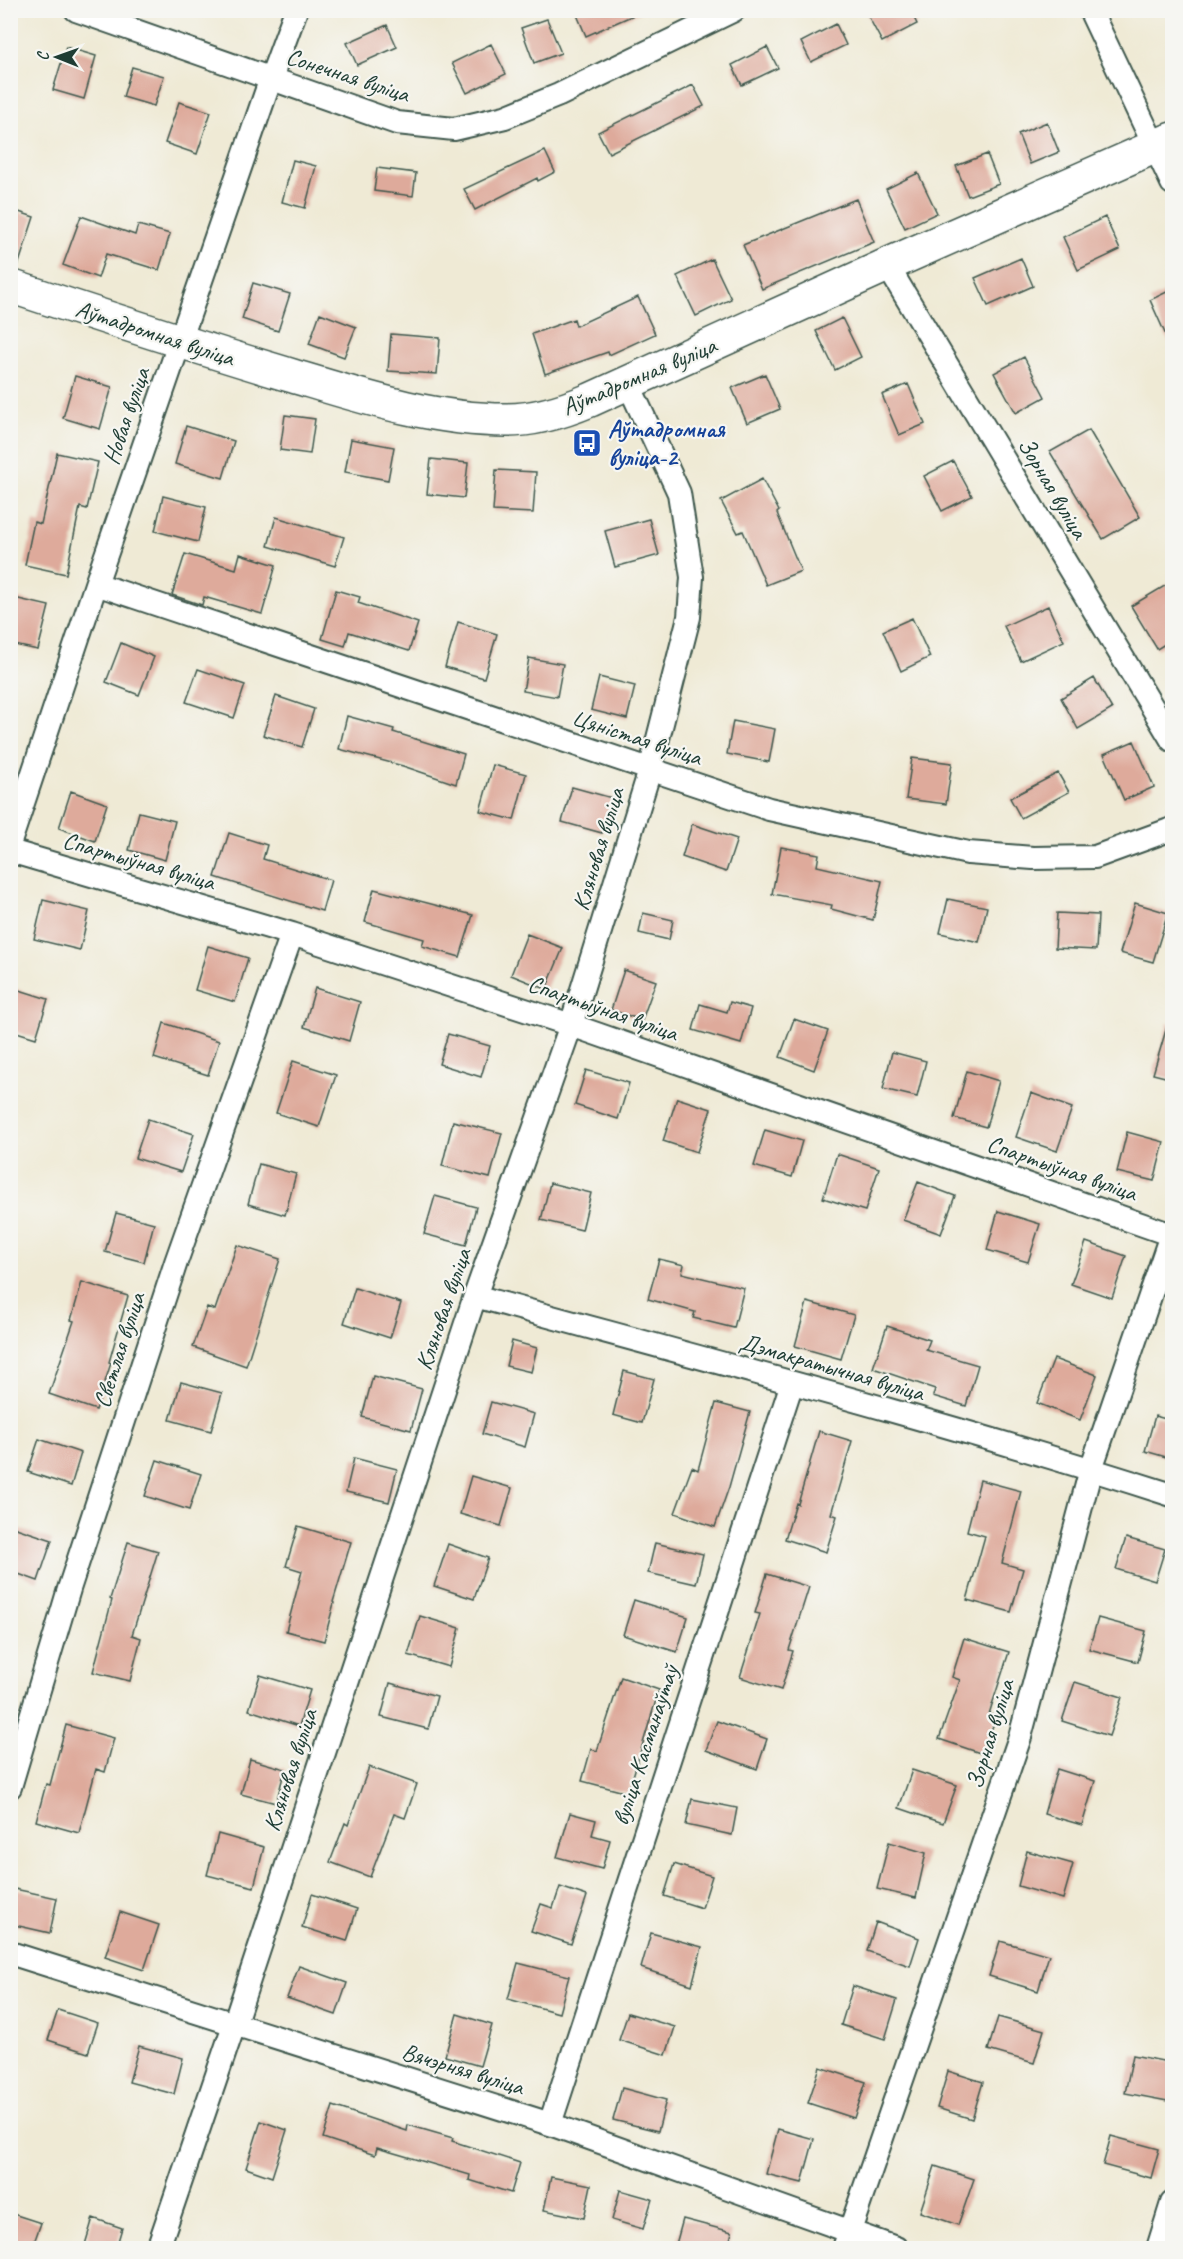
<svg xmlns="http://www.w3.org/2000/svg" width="1183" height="2259" font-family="Caveat,sans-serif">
<rect width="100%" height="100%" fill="#f6f6f2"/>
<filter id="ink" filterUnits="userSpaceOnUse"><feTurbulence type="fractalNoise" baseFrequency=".0167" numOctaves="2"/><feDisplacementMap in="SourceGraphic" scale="12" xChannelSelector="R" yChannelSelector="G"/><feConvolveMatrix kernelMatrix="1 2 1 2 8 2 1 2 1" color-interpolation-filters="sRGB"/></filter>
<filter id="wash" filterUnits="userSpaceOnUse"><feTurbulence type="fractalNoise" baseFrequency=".008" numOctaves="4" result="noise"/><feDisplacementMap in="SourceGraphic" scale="24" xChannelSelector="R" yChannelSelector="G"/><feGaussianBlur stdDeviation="1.35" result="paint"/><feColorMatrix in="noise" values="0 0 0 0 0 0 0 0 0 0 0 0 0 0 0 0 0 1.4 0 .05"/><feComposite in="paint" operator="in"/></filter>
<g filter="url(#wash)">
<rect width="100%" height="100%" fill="#efead5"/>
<g id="blocks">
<path fill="#deaa9b" d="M575 10H645L586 36Z
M865 10H910L917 24 882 42Z
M547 19 561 53 534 63 521 28Z
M836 24 846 45 811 62 801 42Z
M387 25 397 47 357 65 347 43Z
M491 44 506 74 467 93 452 63Z
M66 47 96 56 84 99 53 90Z
M767 47 778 68 742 85 732 65Z
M132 67 164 76 154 106 123 97Z
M693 85 704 106 609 153 598 132Z
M179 102 211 112 197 154 165 143Z
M1047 122 1059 152 1030 164 1018 134Z
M545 151 555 172 538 181 537 178 475 210 464 189Z
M987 154 999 184 968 196 956 166Z
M293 160 316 166 305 208 282 202Z
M377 168 416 173 413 196 374 191Z
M918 173 937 213 905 228 886 189Z
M856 199 874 242 762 289 743 245Z
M10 209 34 217 17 269 10 268Z
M81 216 135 235 138 225 170 234 159 270 106 254 98 278 63 265Z
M1105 217 1120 250 1078 270 1063 237Z
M1021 258 1033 286 988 306 975 278Z
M712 259 731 299 696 316 677 276Z
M253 283 290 294 278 331 242 319Z
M1173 289V351L1150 300Z
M638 297 655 334 609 355 608 352 545 374 532 334 574 319 576 326Z
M320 313 356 327 344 357 309 344Z
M842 318 861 357 835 370 816 331Z
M391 334 440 338 437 374 388 371Z
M1024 357 1045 397 1016 413 994 373Z
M765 374 780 409 747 423 732 388Z
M75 376 112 387 100 429 63 418Z
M908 384 925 424 899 435 882 395Z
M285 415 315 419 310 454 280 450Z
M186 426 234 441 223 478 175 464Z
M1089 430 1140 517 1103 539 1050 452Z
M351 439 394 447 388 480 345 472Z
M57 453 98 462 87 509 80 507 66 574 25 565 34 522 41 524Z
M431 459 468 463 464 498 427 494Z
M953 461 972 496 942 511 924 476Z
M496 470 536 472 533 513 493 511Z
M762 479 779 511 777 513 801 571 766 585 743 531 738 533 721 501Z
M163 496 206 507 198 542 155 531Z
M276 517 344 537 335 566 268 546Z
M649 519 659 555 615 567 605 531Z
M185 554 236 569 240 554 276 565 262 614 204 597 202 605 172 595Z
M1173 581V639L1157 649 1131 606Z
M336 590 360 597 358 603 418 623 409 651 349 632 345 646 322 639Z
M10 597 49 606 38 650 10 644Z
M1048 606 1064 641 1021 661 1004 626Z
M912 618 930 657 901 671 883 631Z
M458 622 497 634 484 678 445 667Z
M121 643 154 657 139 695 106 682Z
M529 658 563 664 557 697 523 691Z
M198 669 245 685 234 718 186 702Z
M599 677 635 686 627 719 591 710Z
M1094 678 1112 709 1078 729 1061 698Z
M276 696 314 709 302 747 263 735Z
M347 716 394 729 393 732 464 754 456 784 403 766 339 749Z
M733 721 775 729 769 762 727 754Z
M1134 741 1154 787 1124 800 1104 754Z
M912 758 952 763 946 804 906 799Z
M493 765 526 774 514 820 480 811Z
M1058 773 1069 792 1021 818 1010 798Z
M572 787 612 798 602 833 562 822Z
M71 791 107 804 95 841 59 828Z
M139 812 175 821 165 860 129 850Z
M692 824 737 839 726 872 682 857Z
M229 833 267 845 263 859 331 880 322 911 215 877Z
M781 847 819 854 817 866 882 881 873 920 831 909 832 905 772 894Z
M374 889 473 915 460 957 422 946 424 939 365 922Z
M948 899 987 907 979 942 940 933Z
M43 900 89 911 80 950 34 939Z
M1135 903 1168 913 1153 962 1120 953Z
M643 913 673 920 669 940 639 933Z
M1057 913 1098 915 1096 950 1055 948Z
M527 934 563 948 546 989 511 975Z
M208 946 248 958 235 1002 195 990Z
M624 970 656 981 642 1020 611 1010Z
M10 987 48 999 36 1038 10 1030Z
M315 988 360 1002 349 1041 304 1027Z
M730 1002 751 1008 741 1044 693 1030 700 1004 727 1012Z
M794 1019 828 1031 814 1070 780 1057Z
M164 1023 219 1041 208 1075 154 1058Z
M1168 1023H1173V1079L1153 1074Z
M448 1034 490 1046 481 1077 439 1064Z
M892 1052 926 1061 917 1097 883 1089Z
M293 1061 336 1075 319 1127 276 1113Z
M586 1070 629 1083 618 1119 575 1105Z
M967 1071 999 1081 986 1127 954 1118Z
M1031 1093 1072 1108 1057 1151 1016 1137Z
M677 1098 711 1109 697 1152 663 1141Z
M148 1119 194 1134 181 1172 135 1158Z
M453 1121 502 1133 490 1178 442 1166Z
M765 1130 802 1141 792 1177 754 1166Z
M1127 1132 1164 1142 1154 1181 1117 1172Z
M837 1154 879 1168 865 1211 823 1198Z
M259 1164 296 1174 285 1215 248 1204Z
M918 1182 955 1196 941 1234 903 1220Z
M550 1183 591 1193 582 1230 541 1220Z
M435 1196 476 1207 466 1245 424 1234Z
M998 1211 1040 1224 1028 1262 987 1250Z
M116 1213 154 1223 144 1262 105 1252Z
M1086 1242 1126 1256 1112 1298 1071 1284Z
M237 1245 280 1259 246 1366 193 1347 207 1307 215 1310Z
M659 1259 684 1265 682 1273 744 1288 734 1328 693 1318 695 1312 648 1299Z
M82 1282 128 1296 109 1362 111 1363 96 1410 49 1394 74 1321 71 1320Z
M355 1288 401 1303 390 1338 344 1323Z
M807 1302 854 1315 841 1359 795 1346Z
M887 1326 930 1340 926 1350 978 1365 966 1406 933 1396 935 1389 873 1368Z
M512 1341 537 1348 531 1372 506 1366Z
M1054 1359 1097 1375 1080 1420 1037 1403Z
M624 1371 654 1379 642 1423 613 1415Z
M373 1376 422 1389 411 1430 362 1417Z
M181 1382 222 1393 211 1431 170 1420Z
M491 1402 534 1414 525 1447 482 1434Z
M716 1403 750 1412 729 1487 715 1527 675 1513 692 1467 698 1470Z
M1155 1416 1173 1421V1459L1145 1451Z
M819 1431 852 1441 831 1514 837 1516 826 1552 785 1539 796 1503 798 1504Z
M39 1439 81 1453 71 1486 28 1472Z
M354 1458 397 1469 389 1502 346 1492Z
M157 1460 201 1474 189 1510 145 1496Z
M471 1476 512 1488 501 1526 460 1514Z
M980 1480 1021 1491 1002 1563 1023 1569 1011 1612 967 1600 985 1536 967 1531Z
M10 1526 52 1540 38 1581 10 1571Z
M298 1526 351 1542 333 1602 334 1603 324 1641 286 1631 302 1571 286 1566Z
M1126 1538 1165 1549 1155 1581 1116 1569Z
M128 1542 158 1551 132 1635 141 1638 130 1681 93 1672 112 1600 110 1599Z
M655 1543 703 1554 696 1584 648 1573Z
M448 1544 488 1558 474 1599 434 1586Z
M767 1574 809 1587 789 1650 793 1651 781 1690 740 1677 760 1614 755 1613Z
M634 1600 688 1617 677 1652 623 1635Z
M420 1616 460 1628 449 1667 408 1655Z
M1098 1618 1146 1631 1138 1662 1089 1649Z
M964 1638 1009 1652 989 1714 996 1717 983 1754 939 1739 960 1680 952 1677Z
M260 1675 310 1690 299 1726 249 1710Z
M621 1677 659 1690 628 1793 582 1781 591 1749 597 1751Z
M1075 1682 1122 1697 1109 1736 1062 1721Z
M390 1683 437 1696 428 1729 381 1717Z
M717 1721 767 1739 757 1769 706 1750Z
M66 1725 114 1738 105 1772 96 1769 79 1833 36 1821 46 1784 50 1785Z
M250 1759 285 1769 276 1803 241 1794Z
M369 1767 417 1784 405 1818 394 1814 370 1877 330 1862 345 1823 348 1825Z
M1057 1769 1095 1781 1082 1825 1044 1814Z
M912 1770 957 1785 943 1823 899 1808Z
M692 1799 737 1808 732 1835 686 1825Z
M570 1813 596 1820 592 1835 610 1840 602 1869 557 1857Z
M218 1834 264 1847 254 1887 207 1875Z
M889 1842 926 1853 916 1898 877 1889Z
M1027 1851 1073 1864 1063 1899 1018 1886Z
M674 1864 712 1876 702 1908 664 1896Z
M560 1887 587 1896 571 1944 531 1931 541 1904 553 1908Z
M10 1888 57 1898 50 1933 10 1924Z
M312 1894 357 1909 347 1941 302 1927Z
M120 1912 159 1925 144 1970 105 1957Z
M876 1922 919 1938 910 1966 867 1951Z
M651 1933 702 1947 692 1985 641 1968Z
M1000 1941 1049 1955 1038 1991 989 1976Z
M518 1963 569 1976 559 2013 508 1999Z
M299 1966 347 1983 336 2015 287 1998Z
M853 1986 897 2000 885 2039 841 2025Z
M58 2010 98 2023 88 2053 48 2040Z
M628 2013 675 2027 666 2055 619 2040Z
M457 2014 492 2025 480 2066 445 2056Z
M998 2017 1044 2030 1034 2063 988 2050Z
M139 2046 183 2058 174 2094 129 2082Z
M1133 2055 1173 2063V2102L1125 2093Z
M820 2067 866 2082 854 2118 808 2103Z
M948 2071 983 2082 972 2119 937 2108Z
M622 2088 666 2100 658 2131 613 2120Z
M333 2106 407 2131 408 2125 453 2138 452 2141 520 2163 511 2193 469 2180 470 2175 377 2148 375 2155 323 2138Z
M261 2121 287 2130 272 2177 246 2168Z
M778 2129 814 2139 802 2183 766 2174Z
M1111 2136 1159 2149 1151 2178 1103 2165Z
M935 2166 974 2179 958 2225 920 2212Z
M551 2177 591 2185 584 2218 544 2210Z
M620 2190 652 2199 643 2229 612 2220Z
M10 2213 41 2223 32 2248H10Z
M93 2218 122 2228 116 2248H84Z
M683 2219 732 2232 728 2248H675Z"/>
</g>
</g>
<g filter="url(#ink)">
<use href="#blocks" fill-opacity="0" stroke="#3e574c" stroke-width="1.5"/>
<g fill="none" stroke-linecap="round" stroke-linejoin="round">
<g stroke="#3e574c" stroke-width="26">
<path id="street" d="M76 10 397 123 454 129 505 117 559 95 734 10
M1090 10 1172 183
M887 265 1172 740
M96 584 769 809 968 853 1033 858 1095 857 1172 829
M10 842 96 584 271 78 296 10
M10 851 292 934 571 1025 1172 1235
M475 1296C708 1360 942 1421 1172 1495
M10 1787 69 1589 176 1262 292 934
M10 1953 550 2124 896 2248
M550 2124 792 1383
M158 2248 234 2025 475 1296 571 1025 650 770 689 617 692 577 679 493 628 383
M844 2248 1020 1737 1091 1469 1172 1232
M1158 2248 1172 2203"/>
</g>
<g stroke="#3e574c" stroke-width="36">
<path id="secondary" d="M10 286C104 317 198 348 293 376 363 397 433 420 507 420 535 420 564 411 590 400L887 265 1172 139"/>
</g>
<use href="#street" stroke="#fff" stroke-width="22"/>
<use href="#secondary" stroke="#fff" stroke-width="33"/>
</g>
</g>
<defs>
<g id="bus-square" transform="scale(1.5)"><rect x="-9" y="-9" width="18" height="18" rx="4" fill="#1a4fb4" stroke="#f6f6f2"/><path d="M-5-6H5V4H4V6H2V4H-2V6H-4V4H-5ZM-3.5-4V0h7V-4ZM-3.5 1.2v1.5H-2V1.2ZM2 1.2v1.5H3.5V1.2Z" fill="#fff"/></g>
</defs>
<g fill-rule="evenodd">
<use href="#bus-square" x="587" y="443"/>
</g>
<g text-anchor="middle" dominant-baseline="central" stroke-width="4.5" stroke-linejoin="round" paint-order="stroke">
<g font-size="24" fill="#1f3d34" stroke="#f6f6f2">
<text transform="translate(348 75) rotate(18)">Сонечная вуліца</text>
<text transform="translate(155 333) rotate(18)">Аўтадромная вуліца</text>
<text transform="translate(639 376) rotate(-23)">Аўтадромная вуліца</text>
<text transform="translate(126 416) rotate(-71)">Новая вуліца</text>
<text transform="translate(1053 488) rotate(59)">Зорная вуліца</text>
<text transform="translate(637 737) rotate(18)">Цяністая вуліца</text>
<text transform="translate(598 849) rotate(-73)">Кляновая вуліца</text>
<text transform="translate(139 861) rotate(16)">Спартыўная вуліца</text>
<text transform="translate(603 1008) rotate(19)">Спартыўная вуліца</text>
<text transform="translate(1062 1168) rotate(19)">Спартыўная вуліца</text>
<text transform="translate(443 1309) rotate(-71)">Кляновая вуліца</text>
<text transform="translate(119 1350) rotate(-72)">Светлая вуліца</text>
<text transform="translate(832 1367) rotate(16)">Дэмакратычная вуліца</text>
<text transform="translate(990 1734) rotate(-73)">Зорная вуліца</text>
<text transform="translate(645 1745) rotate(-72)">вуліца Касманаўтаў</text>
<text transform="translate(290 1770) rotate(-72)">Кляновая вуліца</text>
<text transform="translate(463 2069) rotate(17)">Вячэрняя вуліца</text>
</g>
<g font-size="24" font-weight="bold" fill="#164399" stroke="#f6f6f2" text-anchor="start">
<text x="608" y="429">Аўтадромная<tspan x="608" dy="28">вуліца-2</tspan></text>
</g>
</g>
<rect width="1183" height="2259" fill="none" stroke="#f6f6f2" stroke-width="36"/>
<g transform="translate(57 57) rotate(271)" stroke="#f6f6f2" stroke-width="4.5" paint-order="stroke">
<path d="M0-4.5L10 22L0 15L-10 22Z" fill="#1f3d34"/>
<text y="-9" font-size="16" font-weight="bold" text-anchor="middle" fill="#1f3d34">С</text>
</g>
</svg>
